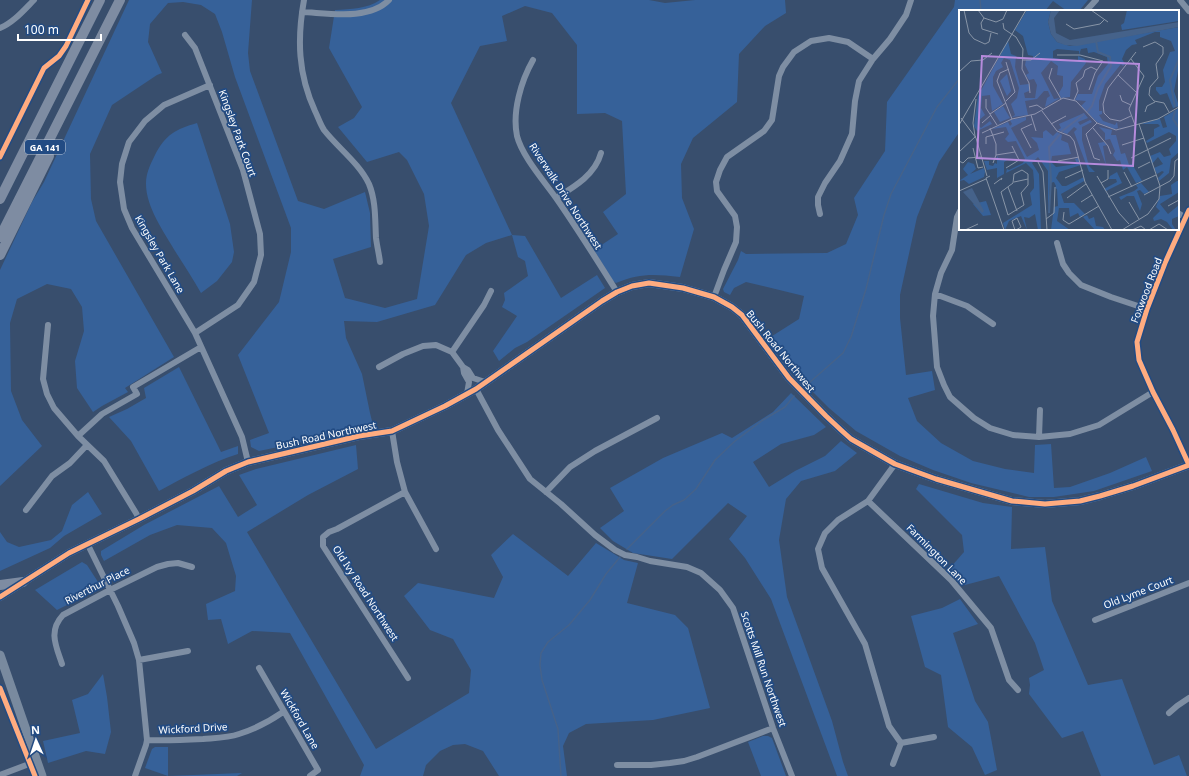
<svg xmlns="http://www.w3.org/2000/svg" width="1189" height="776" font-family="'Noto Sans',sans-serif">
<rect width="100%" height="100%" fill="#384e6d"/>
<path fill="#366199" d="M129 0H252L248 53 250 71 298 201 324 209 365 192 370 213 371 247 333 259 345 298 385 308 417 299 429 226 424 194 407 160 399 152 367 162 338 127 354 118 362 107 329 48 335 10C351 9 367 9 380 0H649L665 3 695 0H785L786 13 765 26 739 54 737 102 693 138 681 164 682 198 694 229 680 277C654 274 640 273 616 283L613 281 594 250 618 234 603 212 626 194 622 121 605 113 577 114V45L552 13 525 6 502 16 507 41 480 46 451 103 512 235 525 236 561 298 597 275 605 288 527 342 515 348 499 361 493 351 517 316 502 307 505 300 504 293 528 276 525 261 518 257 512 235 486 243 466 255 435 305 377 322 344 321 346 338 362 374 370 413 373 425 346 433 259 451 251 447 250 440 269 433 238 355 279 302 291 252V228L235 77 222 32 215 14 201 5 183 2 168 3 150 24 148 42 162 73 157 75 112 105 90 154 91 199 96 221 174 357 125 388 128 392 102 406 93 412 77 388 75 361 84 331 82 307 71 289 47 284 17 299 10 323 11 391 22 420 42 446 0 486V270L32 202 44 182Z
M955 0H1088L1079 11H1067L1053 1 1045 11H960V131L939 162 917 217 900 295V318L906 375 932 371 935 390 908 398 917 421 941 443 973 461 1005 469 1034 473 1035 445 1051 444 1054 488 1070 487 1110 473 1146 457 1152 471 1094 491 1054 497H1029L971 483 933 470 900 456 856 431 829 408 791 370 769 338 799 319 804 296 746 282 734 288 730 295 724 292 723 289 738 260 741 251 746 254 827 253 846 244 858 215 854 198 885 151 887 102 954 7Z
M197 123 230 224 234 252 232 262 217 281 201 293C193 279 184 265 175 251 164 232 146 207 146 184 146 173 150 165 155 155 165 135 176 129 197 123Z
M179 367 221 452 238 446V454C210 463 185 477 159 491L131 441 109 417 127 409 146 398 144 388Z
M791 393 826 427 814 435 781 444 753 462 769 487 795 471 825 456 841 441 857 453 835 471 801 481 786 499 779 540 787 597 832 721 843 762 848 776H837L771 599 745 558 729 539 747 516 728 503 672 559 633 553 613 541 600 528 624 511 610 488 663 458 722 433 732 438 773 412Z
M356 445 358 469 308 495 247 532 376 749 469 693 471 670 453 639 430 630 404 596 418 583 494 598 503 577 491 555 513 534 568 576 596 543 624 560 638 563 627 603 675 615 688 628 710 708 653 720 586 724 569 733 563 746 567 776H499L483 751 465 744 453 745 440 751 426 765 423 776H360L364 765 290 633 252 631 228 644 221 619 208 620 206 604 235 591 236 576 226 543 212 528 177 525 150 535 104 561 101 555V551L144 525 219 486 238 517 257 505 239 475 256 469Z
M919 484 983 503 1012 507 1011 549 1045 547 1052 601 1088 685 1122 679 1154 765 1179 755 1187 776H1101L1083 731 1062 738 1029 694 1030 685 1029 678 1044 670 1035 643 999 576 965 585 950 568 964 552 962 535 916 489Z
M88 492 102 514 64 536 50 548 0 571V532L7 542 19 547 51 540 62 531 72 505Z
M82 562 87 565 100 585 99 589 57 610 35 590Z
M960 599 978 624 953 633 975 701 988 722 997 770 985 775 972 747 948 727 941 675 925 667 911 616 942 608Z
M103 674 107 697 111 732 105 754 86 751 48 763 43 741 80 733 72 700 88 694Z
M763 736H768L772 738 786 776H761L748 742Z
M155 747H168V776L242 773 237 776H168L145 768 152 749Z"/>
<g fill="none" stroke-linecap="round" stroke-linejoin="round">
<path stroke="#45628a" stroke-width="1.5" d="M980 0 981 11
M809 383 843 353 851 337 866 289 884 215 891 194 937 107 960 78
M627 549 665 511 673 505 684 500 696 489 715 460 735 441 763 420 785 407 794 396
M561 776 558 729 542 680 540 665 541 653 548 642 569 625 590 600 606 574 620 557"/>
<path stroke="#7e8ea3" stroke-width="6" d="M304 0C297 39 298 74 315 111 318 117 320 124 324 130 338 148 359 163 369 184 376 201 375 220 376 238 377 246 379 254 380 262
M1180 0 1189 11
M1086 11 1096 0
M302 12C327 13 369 21 389 0
M0 28C13 23 24 10 34 0
M185 35 195 48 243 170 260 234 261 255 254 282 238 305 195 333
M533 60C521 81 512 112 517 136 522 156 544 181 556 198 577 228 597 260 617 292
M210 85 164 105 145 121 129 142 122 164 120 182 124 209 132 228 195 333 242 437 248 462
M556 198C574 187 595 175 601 153
M960 211 957 217 952 250 941 273 935 294 933 316 937 367 944 385 950 397 974 418 990 428 1013 435 1039 437 1070 434 1099 425 1153 392
M1178 213 1186 218
M820 214 818 205V197L825 183 840 161 852 134 855 101 859 81 873 59 890 39 906 15 911 0
M1057 243 1063 264 1069 273 1081 285 1111 297 1147 309
M935 294 967 306 993 324
M714 297 724 270 736 242 737 227 735 216 717 191 716 182 720 170 727 157 764 131 772 120 779 76 783 67 794 52 811 41 829 38 848 42 873 59
M48 325 43 379 47 394 54 408 78 436 104 461 136 513 139 519
M452 352 484 305 491 291
M379 367 403 354 423 346 436 345 452 352 463 367 464 373 469 382 467 394
M463 367 468 370 473 378 485 382
M476 389 498 430 530 479 561 504 595 535 615 550 625 555 637 557 650 561 687 567 701 573 720 590 733 608 773 728 792 776
M392 431 397 462 405 492 436 549
M78 436 102 414 137 394 133 387 201 347
M1039 437 1040 410
M895 464 868 501 838 520 825 533 818 549 822 568 865 644 889 726 901 743 934 737
M1189 465 1173 430 1153 392 1139 360 1137 342 1147 309 1165 263 1189 210
M405 492 337 529 329 532 323 537V546L408 678
M546 492 570 467 595 451 657 418
M868 501 951 580 991 628 1009 680 1018 690
M26 510 52 476 70 463 87 445
M88 545 118 606 134 643 139 660 147 740 146 745 135 776
M1095 620 1189 583
M139 660 188 651
M62 664C56 646 48 631 63 615L110 590 157 567 168 564 178 563 192 567
M259 668 318 770 310 776
M1169 713 1177 706 1189 698
M147 740C165 741 184 740 203 739 215 738 228 738 239 734 255 729 270 721 283 712
M893 764 901 743
M617 765H651L670 763 684 761 697 757 773 728
M0 775 37 761"/>
<path stroke="#7e8ea3" stroke-width="8" d="M0 597 69 553 139 519 193 491 226 471 248 462 359 436 392 431 445 406 476 389 602 301 617 292 632 286 649 283 683 288 714 297 732 307 742 315 789 378 826 416 841 430 851 439 895 464 936 479 1012 501 1045 504 1080 501 1100 496 1133 486 1189 465"/>
<path stroke="#798a9f" stroke-width="9" d="M0 655 42 776"/>
<path stroke="#7e8ca2" stroke-width="10" d="M0 199 100 0
M0 237 120 0
M0 255 49 156
M0 585 23 582"/>
<g stroke="#224b83" stroke-width="8">
<path id="cycleway" d="M0 157 44 68 59 56 66 46 88 0
M0 597 69 553 139 519 193 491 226 471 248 462 359 436 392 431 445 406 476 389 602 301 617 292 632 286 649 283 683 288 714 297 732 307 742 315 789 378 826 416 841 430 851 439 895 464 936 479 1012 501 1045 504 1080 501 1100 496 1133 486 1189 465 1173 430 1153 392 1139 360 1137 342 1147 309 1165 263 1189 210
M0 688 35 776"/>
</g>
<use href="#cycleway" stroke="#ffac80" stroke-width="5"/>
</g>
<g text-anchor="middle" dominant-baseline="central" stroke-width="3.5" stroke-linejoin="round" paint-order="stroke">
<rect fill="#224b83" stroke="#bdc9da" stroke-width="1" x="25" y="140" width="40" height="14" rx="3"/>
<g font-size="9" font-weight="bold" fill="#fff">
<text x="45" y="147">GA 141</text>
</g>
<g font-size="10" fill="#fff" stroke="#224b83">
<text transform="translate(238 133) rotate(70)">Kingsley Park Court</text>
<text transform="translate(566 196) rotate(57)">Riverwalk Drive Northwest</text>
<text transform="translate(160 254) rotate(60)">Kingsley Park Lane</text>
<text transform="translate(1146 290) rotate(-69)">Foxwood Road</text>
<text transform="translate(781 351) rotate(51)">Bush Road Northwest</text>
<text transform="translate(326 435) rotate(-12)">Bush Road Northwest</text>
<text transform="translate(937 554) rotate(45)">Farmington Lane</text>
<text transform="translate(97 585) rotate(-27)">Riverthur Place</text>
<text transform="translate(1138 592) rotate(-21)">Old Lyme Court</text>
<text transform="translate(366 593) rotate(57)">Old Ivy Road Northwest</text>
<text transform="translate(764 669) rotate(71)">Scotts Mill Run Northwest</text>
<text transform="translate(300 719) rotate(60)">Wickford Lane</text>
<text transform="translate(193 728) rotate(-3)">Wickford Drive</text>
</g>
</g>
<g transform="translate(959 10)">
<rect width="220" height="220" fill="#384e6d"/>
<path d="M68 0H92L89 12 92 24 98 32 111 36 220 17V56L215 81 220 96 214 98 208 83 201 85 197 80V77H203L206 72 204 60 211 42 216 41 212 31 201 27V22H196L176 30 178 34 173 35 167 40 163 49 166 54 164 56 162 54 146 74 140 91V101H143V104L140 105 144 111 156 115 158 112 159 118 171 116 155 119 138 112 122 96 127 91 116 90 119 84H133L139 66 149 54 148 47 135 42 129 43 130 47 128 38 122 39 120 45V41L98 39 94 41V48L116 51 119 50V46L126 49 127 53 112 72 111 87 102 88 100 83 104 76V66L98 65 99 56 92 51 82 63 95 89 101 88 86 97 88 88 91 86 89 81H85L78 89 66 91 69 105 53 107 56 105 52 94 58 88 60 78 51 50 45 48 42 53 44 57 37 61 34 67V76L44 94 33 101 31 85 23 86 22 98 26 105 19 111V115L22 118 31 111 33 114 18 121 15 116 19 86 49 31 52 44 57 46 56 57 61 75 70 74V81L65 83 66 88H76L78 75 75 69 70 70 67 65 70 63 66 55 67 50 74 49V46L69 45 64 26 56 20ZM168 0H220V11L163 20 162 15 165 13ZM48 64 52 81 48 86 41 71ZM44 96 51 108 41 112 35 102ZM220 98V142L212 149 210 163 200 171 199 168 205 162 203 161 198 164 195 158 204 154 199 147 193 154 191 146 201 142 205 147 212 145 210 139 217 131V126L210 122 188 133 187 131 195 126V119L201 116 199 114H182L201 109 204 118 208 117 205 107ZM125 103 129 108 119 112 121 115 131 110 133 112 123 117V130L130 156 136 162H130L115 122 118 119 115 117 108 124 99 120 102 118 100 114ZM67 107V110L52 118 68 147 80 140 78 133 72 127 84 128V122L87 120 94 126 98 122 103 125 102 130 109 133 112 144 93 146 92 152 97 157 118 154 116 149 119 148 122 155 100 162 97 168 103 176H107L125 167V171L102 184 105 193H115L126 204 121 207 119 203 111 207 110 198H100L98 211 111 220H92L95 197 99 196 98 179 96 178 97 176 95 172 91 173 89 206V161L79 147 73 153 80 164 82 220H79L76 204 70 208 65 207 68 220 62 206 50 211 46 220 44 213 73 195 71 183 75 178V171L74 160 67 153 47 163 48 159 50 160 64 153 66 149 57 131 49 132 46 129 50 124 47 117 33 119 49 112 51 116 53 114 51 110ZM140 117 153 120 152 125H157L162 144 166 143 170 155 173 154 183 171 177 173 168 157 164 160 161 150 158 151 154 145 156 141 151 129 146 130V123ZM145 132 148 135 144 136 147 155 139 133ZM38 146 40 149H50L45 152V164L38 168V158L28 160 25 151H30V155L34 156 36 153 38 154ZM9 152 15 154 17 159 11 164 25 158 26 162 25 167 10 174 5 170 0 171 9 165 4 159ZM158 162 163 173 147 181 145 179 158 172 157 169H150L151 166ZM218 171H220V182L201 194 209 204 220 195V206L213 209V214L217 220H214L208 212 202 209 195 211 194 208 201 201 197 197 201 186 213 184 212 175ZM182 173 190 182 185 184 181 180 178 181 183 194 181 201 175 186H168L162 190 160 187 175 181 179 178 177 175ZM27 191 32 205 24 206 14 194ZM128 205 130 209 135 207 137 216 144 217 146 220H136L124 207Z" fill="#366199"/>
<path d="M92 0H101L95 8 97 23 111 30 220 12V17L118 36 106 35 98 32 92 24 89 12ZM13 178 25 201 23 203 4 182Z" fill="#45628a"/>
<path fill="none" stroke="#45628a" stroke-width="2" d="M216 97 211 70 220 49M216 101 214 109 220 118M128 102 133 96 139 78 152 56 151 47 139 42 137 31M102 122 125 104M90 203 92 170 90 137 101 124"/>
<path fill="none" stroke="#8895a7" stroke-width="1" d="M5 0 10 23 15 29 26 34 30 32 32 23M19 0 25 8 37 12 44 9 48 0M132 0 149 12M25 8 22 13 23 19 39 24M44 13 45 19 57 27 64 39 63 59 70 73 71 83M107 14 115 19 141 14 145 10M184 37 196 32 204 37V44L197 54 199 68 191 77 190 85 195 91 205 93 210 102M98 45H121L144 51 136 63 130 80M172 49 185 66 170 99 176 115M63 50H72L81 43M93 58 90 68 102 89M50 59 41 63 38 71 53 109M0 62 12 51 24 50 33 43M159 65 178 83M161 85 163 91 172 95M27 89V98L38 115M115 90 119 81 117 73 124 67 126 60 132 57 138 60M47 91 56 82 47 52M70 97 78 95 84 99M83 101 98 121 111 126 115 131 126 172 153 220M186 102 188 96 196 92M31 104 47 93M72 105 77 121M172 106 161 111 151 109 145 103 144 94 149 78 177 42M2 108 17 128 28 166M23 113 32 105M138 113 127 124 135 148 141 150M92 114 107 106M0 115 67 0M31 118 37 134V145L34 153M134 118 149 136 152 144M23 123 53 109 76 104 104 88 117 91 138 113 157 120 199 109 220 97M16 126 14 113 17 89M27 134V127L45 122M163 135 185 128M14 138 19 158 24 157M72 138 62 119 73 114M0 142 17 126M37 145 56 142M172 148 212 128M0 151 4 153 9 148 22 147M99 151 120 147M79 152 84 162 88 220M47 158 60 150 53 136M179 158 191 152M63 160 69 164V175L62 183 65 195 49 205 42 182 54 173 55 164ZM165 162 173 177M31 166 27 168 45 220M138 166 160 203 170 214M106 168 124 160M55 172 69 169M142 173 149 169V160M35 174 43 168 42 170M49 177 58 201M0 181 27 169M185 185 211 171 215 166 216 151 220 148M149 187 197 165M108 188 127 174M122 192 133 185M170 192 180 209M209 196 220 190M105 202 104 210 110 214 140 196M87 209 95 203 96 177M6 220 19 214M56 220 53 211 58 208 62 217 57 220M163 220 189 204 200 189 201 176 180 114M173 220 182 216 187 220M190 220 200 214 209 220"/>
<path fill="#b68bdc" fill-opacity="0.15" stroke="#b68bdc" stroke-width="2" d="M23 46 180 54 174 156 18 148Z"/>
<rect width="220" height="220" fill="none" stroke="#fff" stroke-width="2"/>
</g>
<g transform="translate(36 740) rotate(357)" stroke="#224b83" stroke-width="3" paint-order="stroke">
<path d="M0-3L7 15L0 10L-7 15Z" fill="#ffffff"/>
<text y="-6" font-size="11" font-weight="bold" text-anchor="middle" fill="#ffffff">N</text>
</g>
<path d="M18 34v6h83v-6" fill="none" stroke="#ffffff" stroke-width="2"/>
<text x="24" y="34" font-size="12" fill="#ffffff" stroke="#224b83" stroke-width="3" paint-order="stroke">100 m</text>
</svg>
